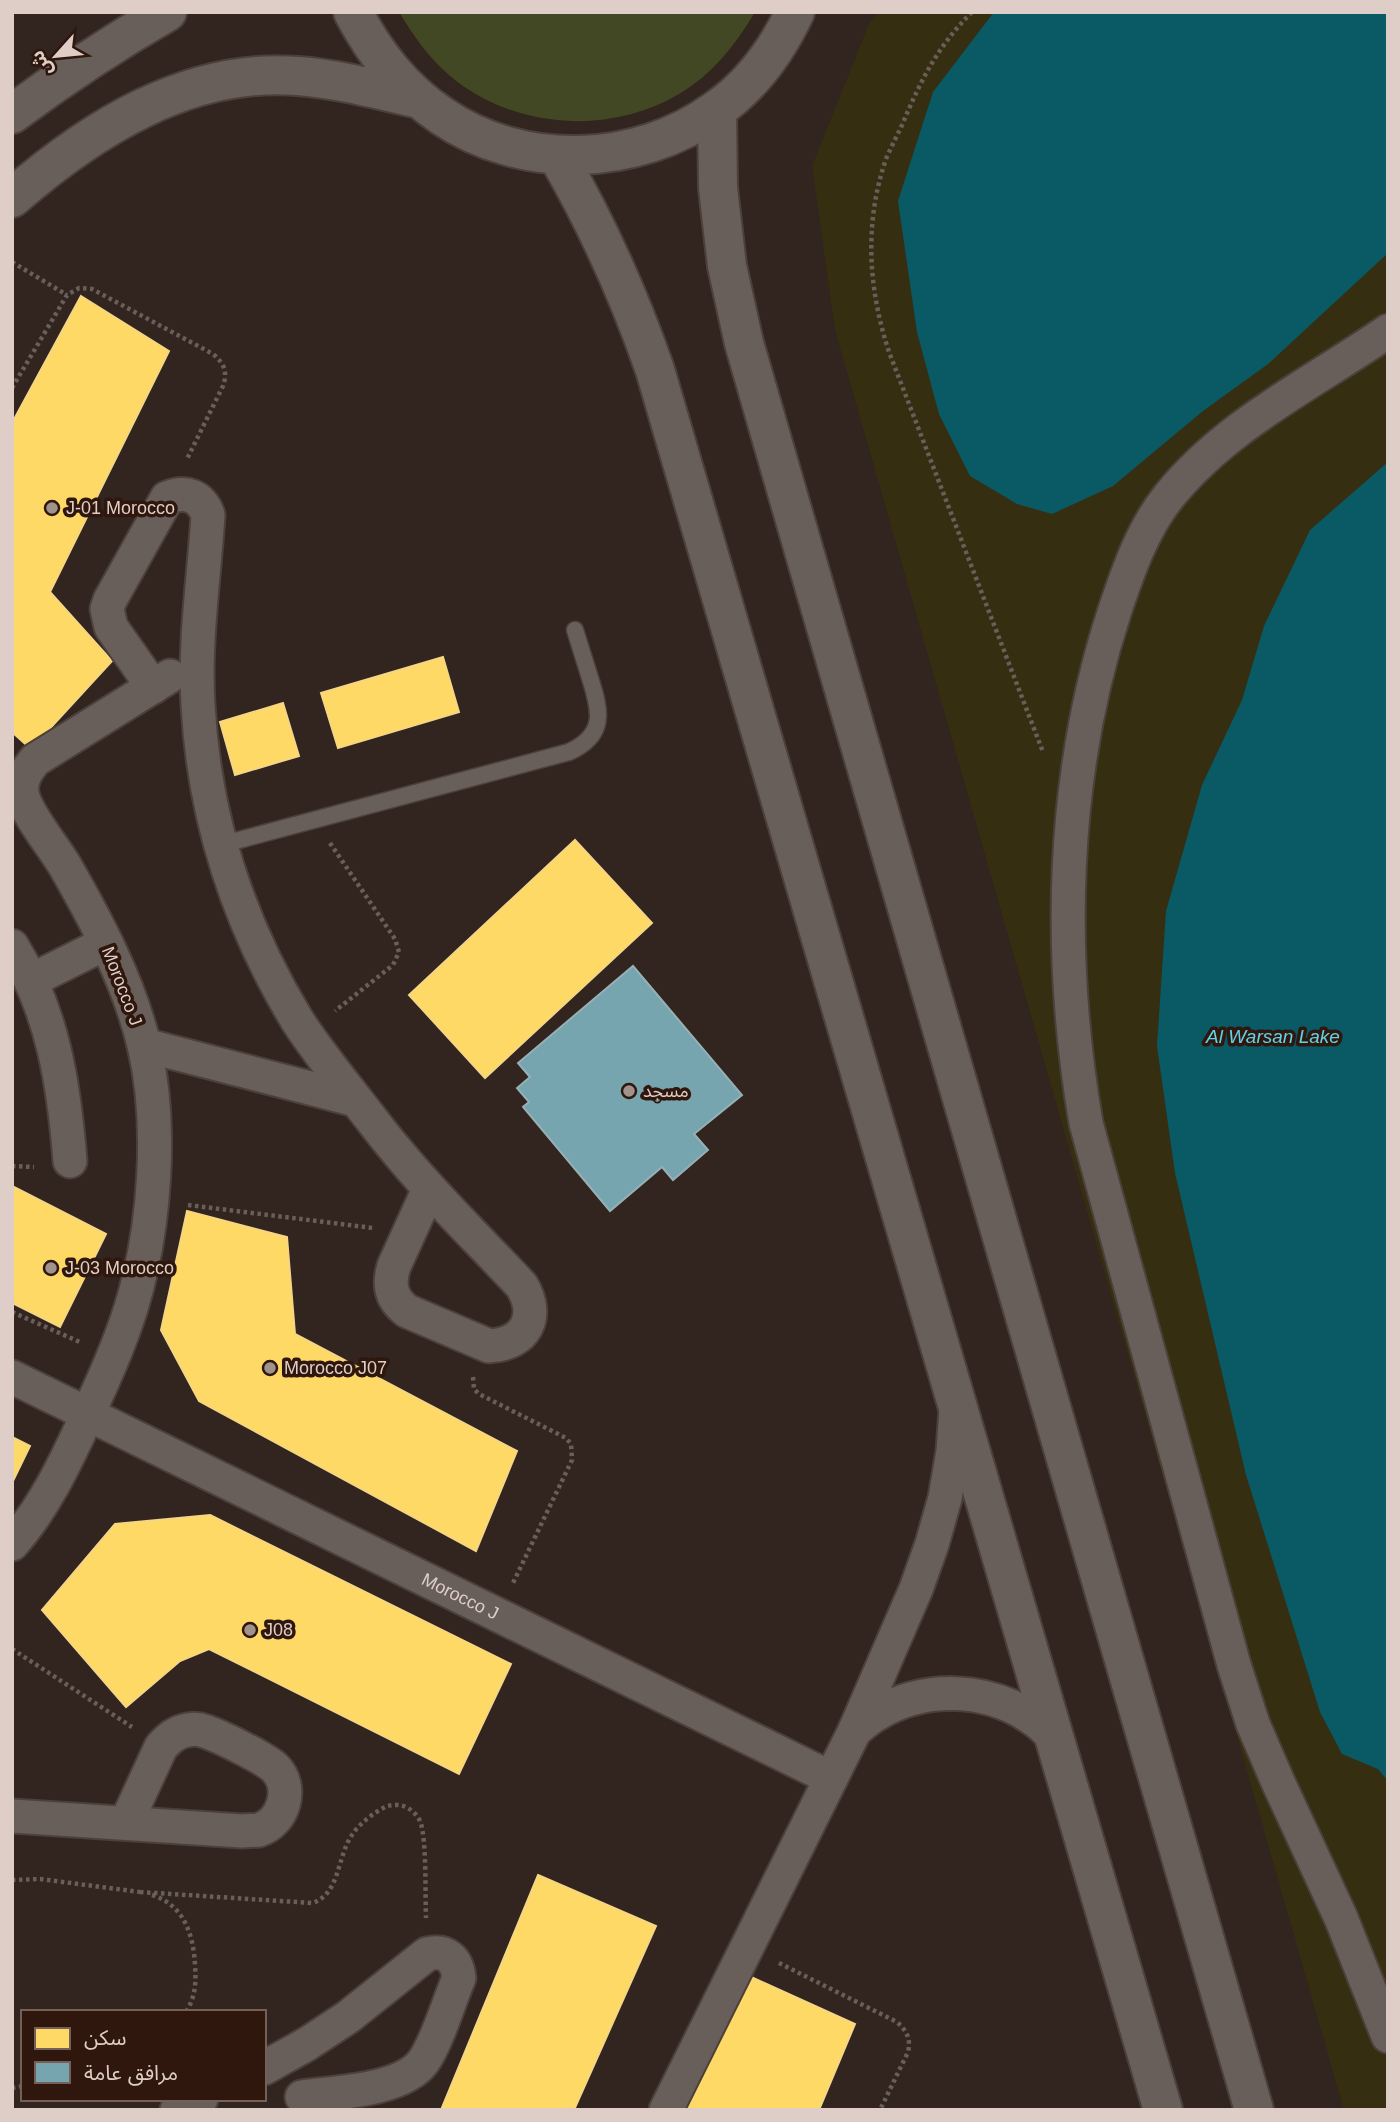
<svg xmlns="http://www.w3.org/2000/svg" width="1400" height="2122" font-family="Arial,'Noto Sans Arabic',sans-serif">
<rect width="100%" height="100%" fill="#32241e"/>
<path fill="#424724" d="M399 12H755C736 44 712 75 679 94 608 136 512 129 449 75 428 57 413 35 399 12Z"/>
<path fill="#362e10" d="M879 12H1388V2110H1344L835 330 812 166 869 24Z"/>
<path fill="#095a65" d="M994 12H1388V253L1268 364 1203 411 1113 486 1052 514 1017 504 970 476 939 414 917 332 898 201 933 92Z
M1388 462V1781L1378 1769 1342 1754 1320 1712 1246 1475 1175 1173 1157 1046 1166 911 1202 785 1242 700 1264 626 1310 530Z"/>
<path fill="#ffd966" stroke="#f5d683" stroke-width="2" d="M81 296 169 351 50 592 112 661 31 749 12 732V423Z
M443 657 459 712 338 748 321 693Z
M283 703 299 756 235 775 220 722Z
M575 840 652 923 485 1078 409 995Z
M12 1186 106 1234 60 1327 12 1303Z
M187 1211 287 1237 295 1334 517 1451 476 1551 199 1401 161 1330Z
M12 1437 30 1446 12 1483Z
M210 1515 511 1664 459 1774 209 1649 180 1661 126 1707 42 1610 115 1524Z
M538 1875 656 1926 574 2110H441Z
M749 1976 855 2024 819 2110H686Z"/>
<path fill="#76a5af" stroke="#96b1b6" stroke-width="2" d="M633 966 742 1095 694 1134 708 1150 673 1180 662 1167 610 1211 523 1107 529 1102 517 1088 530 1077 518 1063Z"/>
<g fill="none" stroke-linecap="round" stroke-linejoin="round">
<g stroke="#4c403b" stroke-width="19">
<path id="service" d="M220 845 569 752C606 735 601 712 590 678 585 662 580 646 575 630"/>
</g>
<g stroke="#4c403b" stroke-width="37">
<g id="minor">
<path d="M1388 331C1313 383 1227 424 1169 496 1143 528 1128 571 1115 610 1061 774 1057 954 1086 1123L1234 1665 1253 1724 1278 1782 1341 1918 1388 2036"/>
<path d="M153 687 111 627 107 609 110 600 167 498C186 490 201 496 208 515 204 579 194 642 198 705 204 817 239 924 297 1020 315 1048 336 1074 357 1101 370 1117 382 1134 396 1150 435 1198 480 1241 522 1286 540 1317 526 1344 489 1346L407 1311C391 1299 388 1285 394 1266L429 1189"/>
<path d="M12 946C53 1012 64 1085 70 1161"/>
<path d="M32 980 106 943"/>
<path d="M144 1045 356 1100"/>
<path id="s1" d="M12 1377 831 1778"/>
<path d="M12 1544C45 1507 66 1461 87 1416 103 1381 119 1346 131 1308 155 1230 163 1125 144 1045 129 982 97 922 65 866 54 847 25 813 22 793 20 780 27 770 35 760L170 676"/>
<path d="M855 1730C862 1725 869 1718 877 1714 924 1685 988 1687 1033 1719 1041 1724 1047 1731 1054 1737"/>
<path d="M12 1816 242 1831C247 1830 254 1831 259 1830 284 1822 294 1787 275 1768 266 1759 218 1735 204 1731 199 1729 193 1729 188 1730 176 1732 169 1738 161 1747L126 1823"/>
<path d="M264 2068 307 2044 348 2017 427 1954C446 1949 457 1959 459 1978 449 2001 437 2043 423 2062 401 2091 336 2092 302 2097"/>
<path d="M177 2110 201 2099"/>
<path d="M666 2110 855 1730 916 1589 932 1544 945 1498 953 1451 956 1409"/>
</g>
</g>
<g stroke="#4c403b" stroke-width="42">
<path id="tertiary" d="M353 12C375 54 402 89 442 116 523 171 637 167 716 110 751 86 777 50 795 12
M717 110 718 188 727 266 744 343 1254 2110
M12 114C62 77 113 43 167 12
M557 155C597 224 629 295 655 370L1163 2110
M12 198C91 129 189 67 298 76 339 79 379 90 419 99"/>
</g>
<path stroke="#685f5a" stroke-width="4.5" stroke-dasharray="3.5 3.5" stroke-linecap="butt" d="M972 12C937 47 921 80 902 125 897 136 891 147 886 159 864 223 868 288 889 352L1043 752
M12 262 67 295
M12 388 67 295 79 288 92 289 213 354C224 363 228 372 223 386L187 459
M330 843 395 939 399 952 393 965 335 1011
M12 1166 34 1167
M188 1205 373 1228
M12 1312 82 1343
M473 1377 474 1389 479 1394 566 1438 571 1444 572 1460 513 1583
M12 1649 132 1727
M12 1880 40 1879 140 1892
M140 1892 312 1903C340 1895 337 1856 352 1835 357 1827 366 1819 375 1813 381 1809 387 1805 394 1805 405 1804 415 1811 420 1821 427 1838 425 1897 426 1918
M152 1895C184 1905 193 1934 195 1964 196 1982 196 1996 186 2012
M779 1963 897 2022C907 2031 911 2039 908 2052L880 2110
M12 2088 23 2086"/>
<use href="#service" stroke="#695f5a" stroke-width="16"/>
<use href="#minor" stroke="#695f5a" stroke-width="33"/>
<use href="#tertiary" stroke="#695f5a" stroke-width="38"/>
</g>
<g fill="#a2928c" stroke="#2f170d" stroke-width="2.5">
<circle cx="52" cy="508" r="7"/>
<circle cx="629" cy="1091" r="7"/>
<circle cx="51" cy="1268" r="7"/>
<circle cx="270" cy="1368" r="7"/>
<circle cx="250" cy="1630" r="7"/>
</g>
<g text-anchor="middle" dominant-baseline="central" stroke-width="7" stroke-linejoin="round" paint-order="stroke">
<g font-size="18" fill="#dfcec7" stroke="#2f170d" text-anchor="start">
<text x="66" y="508">J-01 Morocco</text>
<text x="643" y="1091">مسجد</text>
<text x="65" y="1268">J-03 Morocco</text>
<text x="284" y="1368">Morocco J07</text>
<text x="264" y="1630">J08</text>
</g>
<g font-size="18" fill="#dfcec7" stroke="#2f170d">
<text transform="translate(122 986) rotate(69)">Morocco J</text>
<text stroke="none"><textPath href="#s1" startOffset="499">Morocco J</textPath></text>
</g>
<g font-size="19" font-style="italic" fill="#62d3e7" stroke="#2f170d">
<text x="1273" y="1036">Al Warsan Lake</text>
</g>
</g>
<rect width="1400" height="2122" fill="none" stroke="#dfcec7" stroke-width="28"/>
<rect x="21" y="2010" width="245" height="91" fill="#2f170d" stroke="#756057" stroke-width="2"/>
<rect x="35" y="2028" width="35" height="21" fill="#ffd966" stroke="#756057" stroke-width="2"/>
<text x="84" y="2045" font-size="21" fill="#dfcec7">سكن</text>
<rect x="35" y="2062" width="35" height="21" fill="#76a5af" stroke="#756057" stroke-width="2"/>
<text x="84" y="2080" font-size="21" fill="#dfcec7">مرافق عامة</text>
<g transform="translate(56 56) rotate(243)" stroke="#2f170d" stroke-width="5" paint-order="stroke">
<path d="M0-5L12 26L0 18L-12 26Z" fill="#dfcec7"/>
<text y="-10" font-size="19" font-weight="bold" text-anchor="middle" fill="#dfcec7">ش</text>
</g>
</svg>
